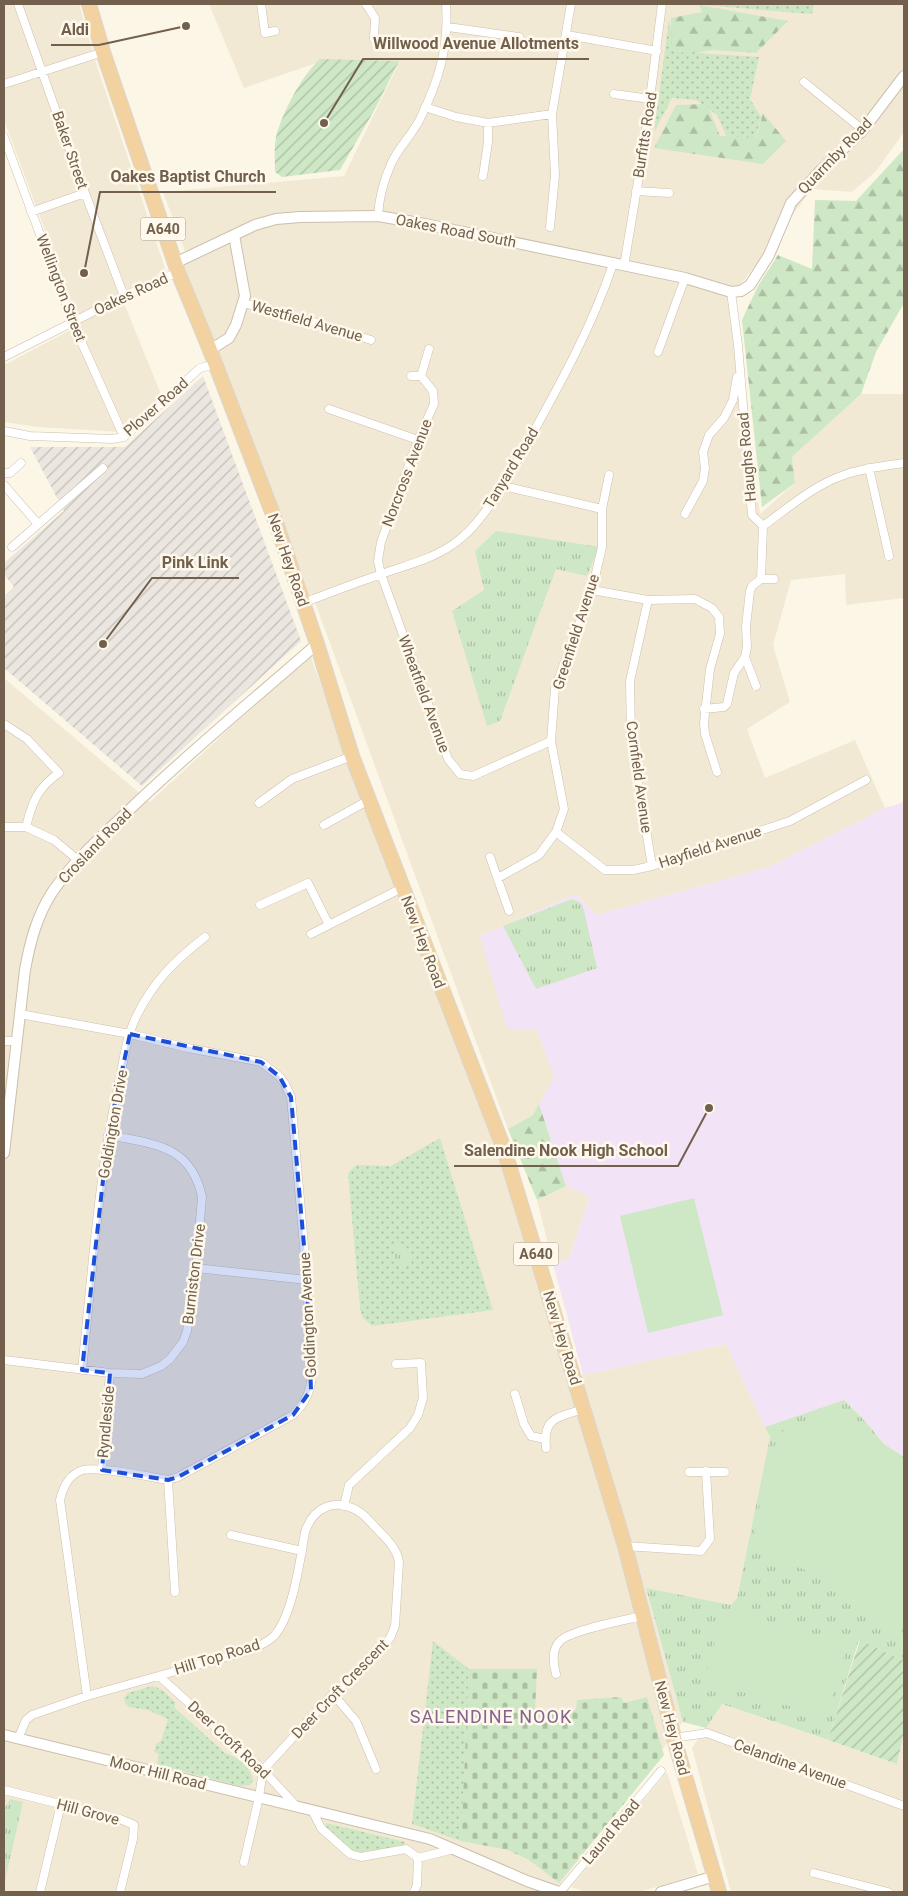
<svg xmlns="http://www.w3.org/2000/svg" width="908" height="1896" font-family="Roboto,sans-serif">
<defs>
<pattern id="industrial-furrows" width="10" height="10" patternUnits="userSpaceOnUse" patternTransform="scale(1.25)"><rect width="10" height="10" fill="#ebe7e0"/><path d="M-1 1l2-2M0 10L10 0M9 11l2-2" fill="none" stroke="#c3bfb8"/></pattern>
<pattern id="grass-dots" width="8" height="8" patternUnits="userSpaceOnUse" patternTransform="scale(1.25)"><rect width="8" height="8" fill="#cee7c5"/><path d="M2 2h.1M6 6h.1" fill="none" stroke="#acbfa2" stroke-width="1.8" stroke-linecap="round"/></pattern>
<pattern id="forest-firs" width="22" height="20" patternUnits="userSpaceOnUse" patternTransform="scale(1.25)"><rect width="22" height="20" fill="#cee7c5"/><path d="M5 1l3.5 6h-7zM16 11l3.5 6h-7z" fill="#acbfa2"/></pattern>
<pattern id="cemetery-stones" width="16" height="16" patternUnits="userSpaceOnUse" patternTransform="scale(1.25)"><rect width="16" height="16" fill="#cee7c5"/><path d="M2 7V4a2 2 0 0 1 4 0v3zM10 15v-3a2 2 0 0 1 4 0v3z" fill="#acbfa2"/></pattern>
<pattern id="park-tufts" width="24" height="20" patternUnits="userSpaceOnUse" patternTransform="scale(1.25)"><rect width="24" height="20" fill="#cee7c5"/><path d="M3 7l-1-3M5 7V3M7 7l1-3M15 17l-1-3M17 17v-4M19 17l1-3" fill="none" stroke="#acbfa2"/></pattern>
<pattern id="garden-furrows" width="10" height="10" patternUnits="userSpaceOnUse" patternTransform="scale(1.25)"><rect width="10" height="10" fill="#cee7c5"/><path d="M-1 1l2-2M0 10L10 0M9 11l2-2" fill="none" stroke="#acbfa2"/></pattern>
</defs>
<rect width="100%" height="100%" fill="#fbf6e6"/>
<path fill="#f2e9d5" d="M4 4H79L97 66 165 268 124 303 162 397 122 432 38 427 4 422V365L80 325 4 120Z
M209 4H904V132L876 171 852 192 812 189 735 292 760 514 795 483 792 457 861 394H904V598L846 605 845 574 791 580 773 645 790 702 747 729 765 778 855 740 885 808 769 867 596 915 576 894 480 936 537 1030 555 1077 533 1115 508 1129 312 594 306 596 184 265 189 262 163 192 344 176 397 67 325 60 244 88Z
M311 657 367 815 500 1151 566 1381 583 1375 726 1344 770 1437 737 1598 731 1605 646 1589 683 1722 554 1892H4V678L150 802 235 723Z
M566 1186 590 1197 570 1255V1259L553 1264 537 1200Z
M722 1704 897 1764 904 1732V1892H731L692 1748Z
M667 1772 698 1874 640 1892H587L571 1887Z"/>
<path fill="url(#industrial-furrows)" d="M203 376 301 641 142 786 4 668V597L14 587 4 574V563L64 511 30 447H125Z"/>
<path fill="#f3e3f7" d="M904 802V1457L884 1444 864 1420 844 1400 765 1427 726 1344 583 1375 553 1264 570 1259V1255L590 1197 566 1186 539 1104 554 1077 537 1030 507 1029 480 936 576 894 596 915 769 867 885 808Z"/>
<path fill="url(#grass-dots)" d="M702 4H814L812 14 702 5Z
M669 20 680 52 759 57 750 99 761 117 754 144 729 142 717 115 696 100 672 98 654 132Z
M440 1138 493 1310 372 1326 362 1317 360 1308 348 1173 356 1165 391 1166Z
M433 1641 469 1669 461 1841 412 1824Z
M152 1686 161 1689 175 1702V1708L226 1754C236 1755 253 1770 253 1781L250 1785 240 1786 157 1765 159 1754 154 1752 156 1744 161 1741 168 1719 148 1710 129 1707 125 1703 124 1698 128 1693Z
M326 1823 405 1842 404 1846 361 1852 351 1850 325 1828Z"/>
<path fill="url(#forest-firs)" d="M699 5 788 21 756 53 712 50 686 55 672 45 671 18 702 12Z
M707 104 720 136 756 138 763 113 786 141 763 164 654 148 676 105Z
M904 149V303L876 352 861 394 792 457 795 483 762 507 742 320 758 286 778 255 812 269 815 200 856 201Z
M539 1104 566 1186 537 1200 508 1129 533 1115Z"/>
<path fill="url(#cemetery-stones)" d="M469 1669H537L535 1711 576 1710 577 1700 621 1697 624 1703 647 1697 664 1755 559 1883 529 1860 508 1850 461 1841Z"/>
<path fill="url(#park-tufts)" d="M496 531 599 547 587 576 556 569 500 721 487 726 452 611 484 590 475 551Z
M572 899 581 903 584 911 597 968 536 989 503 926Z
M396 1245 411 1249 412 1262 405 1268 394 1261Z
M844 1400 864 1420 884 1444 904 1457V1661L859 1640 828 1740 722 1704 706 1728 683 1722 646 1588 731 1605 737 1598 770 1437 765 1427Z
M10 1799 23 1802 4 1885V1810Z"/>
<path fill="url(#garden-furrows)" d="M320 59 399 61 375 109 340 170 282 177 275 172C275 161 274 147 276 137 282 113 302 75 320 59Z
M860 1640 904 1661V1732L897 1764 828 1740Z"/>
<path fill="#cee7c5" d="M564 953 567 965 560 968 555 957Z
M694 1198 723 1315 648 1333 620 1216Z
M839 1410 860 1431 878 1454 904 1468V1628C891 1626 861 1611 851 1603 844 1596 840 1589 835 1581L757 1552 753 1544 769 1451 777 1443 782 1432 790 1424 808 1421Z
M724 1610 847 1646 827 1717 704 1681Z"/>
<g fill="none" stroke-linecap="round" stroke-linejoin="round">
<g stroke="#ccbfad" stroke-width="9">
<path id="minor" d="M18 4 85 193 124 296
M261 4 265 33 275 31
M366 4 375 18 374 39
M448 27 519 37
M567 35 657 51
M804 82 863 130
M4 84 103 52
M614 94 650 99
M425 107 456 117 488 123 552 114
M4 137 72 321 124 437
M483 176 488 142V123
M636 191 669 193
M31 212 85 193
M378 216C379 198 384 180 391 164 398 148 412 135 420 119 439 80 449 47 446 4
M550 227 555 175 552 114 571 4
M624 266 644 146 662 4
M731 292 738 345 752 515 763 526C788 508 814 485 844 475 863 468 884 466 904 463
M243 303 314 322 371 340
M658 352 685 278
M4 357 124 296 178 272
M411 376H421L433 391 434 404 418 440 381 542 378 561 381 574 448 759 460 774 473 776 551 741
M421 376 429 349
M329 409 418 440
M4 431 30 436 112 439 124 437 200 368 216 364
M869 468 889 556
M4 473H10L21 463
M4 485 38 524
M503 486 602 509
M685 514 703 481 705 468 703 452 709 435 724 418 733 400 737 377
M763 526 761 579H774
M12 547 103 468
M592 590 648 600 695 599 712 608 719 617 720 634 710 669 704 723 705 734 717 772
M648 600 630 681 631 739 652 866
M303 603C329 593 355 583 382 574 406 565 430 560 452 545 484 524 509 475 528 442 560 384 592 327 613 264
M756 686 745 657 747 647 746 626 750 591 752 586 761 579
M704 709 724 707 727 704 734 673 745 657
M4 724 27 739 59 773C37 788 32 803 26 827
M259 803 292 779 352 756
M324 825 369 800
M4 827H26L54 840 78 860
M556 832 605 870H633L652 866 790 821 866 780
M490 857 509 911
M498 878 539 855 556 832 564 809 551 741 555 688 592 590 602 547V509L609 475
M260 905 308 883 329 925
M311 934 402 888
M20 1014 130 1034 188 1048 261 1062 279 1076 285 1084 291 1097 307 1280 312 1376C310 1393 305 1403 293 1415L178 1477 168 1480C150 1477 98 1466 83 1470 69 1474 63 1487 60 1500L87 1696
M4 1041H17
M196 1268 307 1280
M4 1360 110 1373 142 1374 161 1366 170 1359 183 1342 187 1331 196 1268 202 1197C191 1144 152 1144 108 1135
M82 1370C92 1275 98 1179 118 1087 123 1064 126 1038 136 1017 153 982 175 960 205 937
M515 1394 524 1424 531 1436 545 1439
M546 1448C543 1416 558 1418 583 1409
M102 1470 110 1373
M689 1472H725
M168 1480 175 1592
M344 1506 349 1485 410 1428 418 1415 423 1398 421 1363 396 1364
M231 1535 302 1551
M625 1546 701 1551 710 1539 706 1471
M556 1674C553 1663 551 1650 560 1641 570 1630 626 1620 642 1616
M159 1676 263 1770 297 1807
M333 1694 356 1721 376 1769
M674 1738 707 1733 904 1806
M18 1739 26 1720 32 1715 87 1696 251 1650C259 1646 268 1642 274 1636 293 1615 300 1560 305 1532 313 1508 334 1497 358 1511 365 1515 372 1524 378 1530 387 1540 397 1548 399 1562L395 1626 390 1638 380 1651 333 1694 263 1770 259 1797 244 1862
M4 1790 120 1819 134 1825 133 1839 120 1892
M312 1810 321 1828 350 1854 361 1857 406 1849 418 1858 454 1849
M814 1873 888 1892
M40 1892 61 1804
M414 1892 417 1885 418 1858
M560 1892 661 1771"/>
</g>
<g stroke="#ccbfad" stroke-width="12">
<path id="tertiary" d="M175 263 255 225 276 219 300 217 378 216 425 224 685 278 731 292 741 291 750 285 769 255 791 203 818 173 863 130 904 76
M210 350 229 338 236 325 245 296 234 235
M4 1153 25 970C30 942 37 915 53 891 73 862 100 838 126 813 187 754 253 700 317 644
M4 1735 430 1839 527 1881 559 1892
M661 1892 715 1876"/>
</g>
<g stroke="#dad6d0" stroke-width="16">
<path id="trunk" d="M89 4 103 52 178 272 210 350 274 517 317 644 352 756 504 1149 625 1546 677 1749 719 1892"/>
</g>
<use href="#minor" stroke="#fff" stroke-width="8"/>
<use href="#tertiary" stroke="#fff" stroke-width="10"/>
<use href="#trunk" stroke="#f3d2a2" stroke-width="14"/>
</g>
<path fill="#1d4ed8" fill-opacity="0.2" stroke="#1d4ed8" stroke-width="4" stroke-dasharray="10 6" stroke-linejoin="round" d="M130 1034 261 1062 279 1076 291 1097 307 1280 311 1390 293 1415 178 1477 168 1480 102 1470 110 1373 82 1370 108 1135Z"/>
<g text-anchor="middle" dominant-baseline="central" stroke-width="5" stroke-linejoin="round" paint-order="stroke">
<g fill="#fef9ec" stroke="#9c8e7c" stroke-width="1">
<rect x="140.5" y="217.5" width="45" height="23" rx="4"/>
<rect x="513.5" y="1242.5" width="45" height="23" rx="4"/>
</g>
<g font-size="14" font-weight="bold" fill="#72604c">
<text x="163" y="229">A640</text>
<text x="536" y="1254">A640</text>
</g>
<g font-size="15" fill="#72604c" stroke="#fef9ec">
<text transform="translate(645 135) rotate(-81)">Burfitts Road</text>
<text transform="translate(70 150) rotate(71)">Baker Street</text>
<text transform="translate(835 156) rotate(-46)">Quarmby Road</text>
<text transform="translate(456 231) rotate(11)">Oakes Road South</text>
<text transform="translate(61 288) rotate(69)">Wellington Street</text>
<text transform="translate(131 294) rotate(-25)">Oakes Road</text>
<text transform="translate(307 321) rotate(16)">Westfield Avenue</text>
<text transform="translate(156 407) rotate(-41)">Plover Road</text>
<text transform="translate(747 457) rotate(-95)">Haughs Road</text>
<text transform="translate(511 468) rotate(-59)">Tanyard Road</text>
<text transform="translate(407 473) rotate(-69)">Norcross Avenue</text>
<text transform="translate(288 560) rotate(71)">New Hey Road</text>
<text transform="translate(576 632) rotate(-72)">Greenfield Avenue</text>
<text transform="translate(424 694) rotate(70)">Wheatfield Avenue</text>
<text transform="translate(639 777) rotate(82)">Cornfield Avenue</text>
<text transform="translate(95 846) rotate(-46)">Crosland Road</text>
<text transform="translate(710 847) rotate(-18)">Hayfield Avenue</text>
<text transform="translate(423 942) rotate(69)">New Hey Road</text>
<text transform="translate(113 1124) rotate(-80)">Goldington Drive</text>
<text transform="translate(194 1274) rotate(-83)">Burniston Drive</text>
<text transform="translate(308 1315) rotate(-93)">Goldington Avenue</text>
<text transform="translate(562 1338) rotate(73)">New Hey Road</text>
<text transform="translate(106 1422) rotate(-85)">Ryndleside</text>
<text transform="translate(217 1657) rotate(-17)">Hill Top Road</text>
<text transform="translate(340 1689) rotate(-46)">Deer Croft Crescent</text>
<text transform="translate(672 1728) rotate(75)">New Hey Road</text>
<text transform="translate(229 1740) rotate(43)">Deer Croft Road</text>
<text transform="translate(790 1764) rotate(20)">Celandine Avenue</text>
<text transform="translate(158 1773) rotate(14)">Moor Hill Road</text>
<text transform="translate(88 1812) rotate(15)">Hill Grove</text>
<text transform="translate(611 1832) rotate(-50)">Laund Road</text>
</g>
<g font-size="18" letter-spacing="1" fill="#87648e" stroke="#fef9ec">
<text x="491" y="1716">SALENDINE NOOK</text>
</g>
</g>
<path fill="none" stroke="#72604c" stroke-width="2" d="M186 26L99 45H51M324 123L363 59H589M84 273L100 192H276M103 644L152 578H239M709 1108L678 1166H454"/>
<g fill="#72604c" stroke="#fef9ec" stroke-width="2">
<circle cx="186" cy="26" r="5"/>
<circle cx="324" cy="123" r="5"/>
<circle cx="84" cy="273" r="5"/>
<circle cx="103" cy="644" r="5"/>
<circle cx="709" cy="1108" r="5"/>
</g>
<g font-size="16" text-anchor="middle" font-weight="bold" fill="#72604c" stroke="#fef9ec" stroke-width="5" stroke-linejoin="round" paint-order="stroke">
<text x="75" y="35">Aldi</text>
<text x="476" y="49">Willwood Avenue Allotments</text>
<text x="188" y="182">Oakes Baptist Church</text>
<text x="195" y="568">Pink Link</text>
<text x="566" y="1156">Salendine Nook High School</text>
</g>
<rect width="908" height="1896" fill="none" stroke="#72604c" stroke-width="10"/>
</svg>
